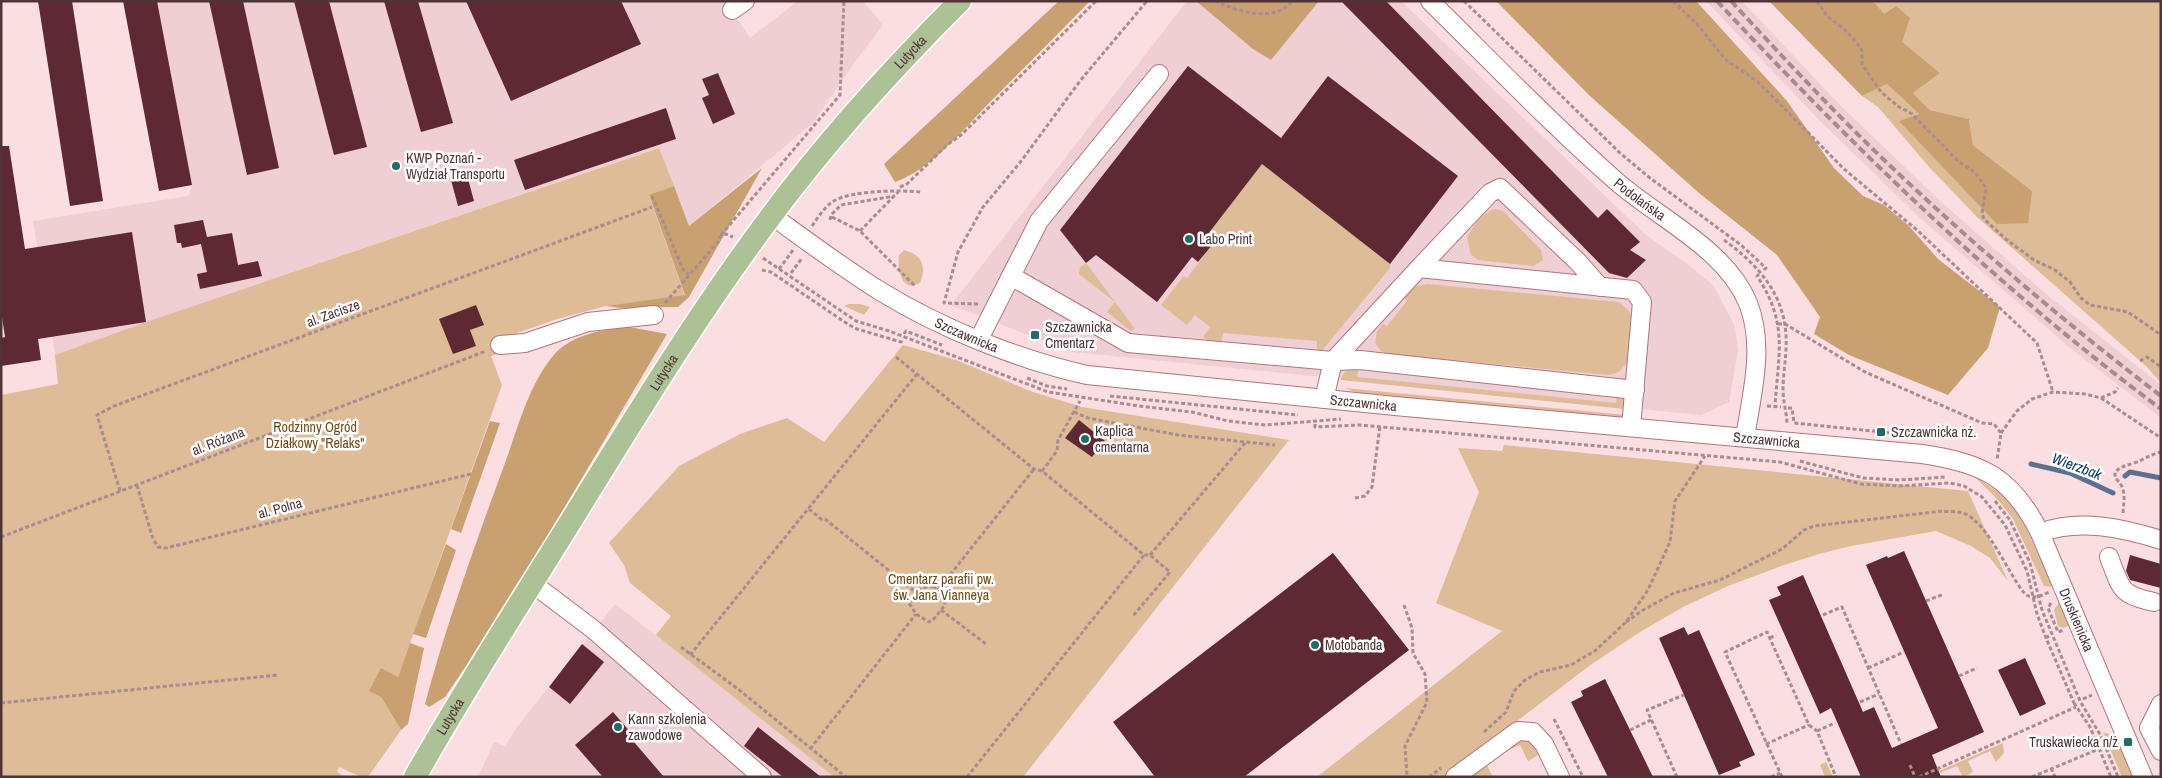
<svg xmlns="http://www.w3.org/2000/svg" width="2162" height="778" font-family="'Archivo Narrow',sans-serif">
<rect width="100%" height="100%" fill="#fbdee1"/>
<path fill="#efcfd3" d="M157 1H726L750 38 798 1H863L883 25 854 63 813 123 689 226 658 148 146 322 55 355 33 221 188 196 192 186Z
M1187 1H1401L1646 235 1690 266 1713 285 1735 326 1738 351 1729 402 1701 415 1072 352 951 305Z
M1706 1H1742L1839 104 1939 200 2046 294 2161 385V418L2070 348 1920 218 1819 120Z
M615 604 666 643 834 777H478L494 742 505 746 517 727Z"/>
<path fill="#ddbc97" d="M1873 1H2161V383L2147 367 1977 217 1930 168 1878 107 1862 96 1887 84 1919 114 1900 121 2032 191 1973 145 1969 119 1930 110 1913 93 1940 73 1901 42 1884 15Z
M659 148 674 186 649 196 685 296 606 306 557 319 497 340 503 352 491 356 502 385 398 677 371 691 381 697 401 730 368 777H361L339 767 337 772 345 777H1V395L58 384 55 355 146 322Z
M1262 164 1390 264V268L1320 353 1317 352V341L1223 333 1221 345 1213 344 1203 337 1210 327 1195 315 1187 325 1161 305 1184 276 1187 278 1213 244 1205 238Z
M1495 209 1503 211 1541 250 1543 260 1533 266 1478 260 1471 255 1467 238C1474 225 1481 213 1495 209Z
M904 250C922 255 927 266 920 283 902 293 897 270 899 255Z
M1086 263 1133 326 1135 328 1131 331 1107 312 1115 302 1079 274 1080 267Z
M1427 284 1619 302 1628 310 1632 318 1630 359 1619 372 1609 375 1388 354 1381 351 1375 343 1377 331 1383 324 1387 326 1407 301 1403 298 1413 287Z
M849 304H860L870 307 864 315 844 306Z
M903 345 956 360 1033 392 1082 407 1289 440 1023 777H834L656 635 671 616 630 583 624 565 609 543 679 466 740 434 787 418 824 442Z
M1359 366 1357 377 1616 403 1618 391 1624 395 1625 409 1341 380V378L1345 372Z
M1345 388 1626 415V416L1611 419 1359 394Z
M1504 445 1968 491 2008 581 1990 558 1971 546 1936 531 1851 546 1819 554 1781 566 1728 586 1683 607 1640 632 1589 666 1444 777H1317L1502 631 1436 603 1479 492 1458 448 1502 451Z
M1974 476 2003 495 2020 515 2054 587 2044 586 2013 519 1998 500Z
M2060 601 2070 625 2063 628 2058 626 2054 610Z
M2103 732 2113 735 2117 739 2134 777H2122Z
M1525 738 1533 743 1540 754 1528 761 1520 745 1509 750 1513 742Z
M2003 743 2004 753 1996 762 1990 751 1968 761 1973 772 1963 777 1957 766 1940 773 1939 771Z
M1485 762 1493 777H1466Z
M1826 762 1833 777H1825L1820 765Z"/>
<path fill="#c9a070" d="M1059 1H1090C1056 36 1022 70 988 104 962 131 930 170 895 182L884 164Z
M1196 1H1319L1271 60 1253 49Z
M1496 1H1696L1787 101 1834 168 1863 196 1884 205 1909 226 1938 259 2000 307 1988 348 1948 395 1849 355 1814 334 1820 317 1777 255 1699 193 1590 96Z
M1769 1H1873L1884 14 1896 6 1910 18 1902 42 1940 73 1913 93 1930 110 1969 119 1973 145 2032 191 2028 223 1997 224 1899 121 1919 114 1887 84 1862 96Z
M762 168 689 297 678 307 620 308 606 306 685 295 649 195 674 186 689 226Z
M629 327 667 334 503 612 445 697 429 707 425 704C447 622 476 542 505 463 518 428 528 386 553 356 570 335 603 329 629 327Z
M490 421 500 423 461 533 451 529Z
M446 544 456 550 426 638 413 634Z
M410 643 424 648 408 724 401 730 381 697 369 691 381 668 398 677Z"/>
<g fill="none" stroke-linecap="round" stroke-linejoin="round">
<path stroke="#5c7191" stroke-width="5" d="M2031 464 2070 473 2113 493
M2125 476 2130 472 2161 478"/>
</g>
<path fill="#5f2933" d="M38 1H72L103 201 70 206Z
M123 1H157L192 185 159 191Z
M209 1H243L279 168 247 175Z
M294 1H329L367 147 334 155Z
M384 1H418L453 123 421 132Z
M466 1H621L641 44 511 101Z
M1341 1H1386L1598 218 1607 209 1640 242 1630 250 1646 260 1627 278 1609 273Z
M1188 66 1281 138 1328 76 1458 176 1390 264 1262 164 1205 238 1213 244 1198 262 1192 257 1157 302 1096 255 1086 263 1060 230Z
M718 73 735 114 713 124 702 98 709 95 702 79Z
M666 108 676 139 525 190 514 160Z
M1 146H9L25 249 132 232 146 322 38 339 41 360 1 366V338L5 337 1 311Z
M467 175 474 201 458 206 451 180Z
M203 220 207 237 232 233 238 265 258 261 262 276 200 289 197 274 207 272 201 244 182 248 181 243H177L174 225Z
M476 305 484 325 470 330 476 346 453 354 439 319Z
M1079 420 1105 441 1092 457 1065 438Z
M1904 551 1984 732 1932 755 1941 777H1861L1831 708 1820 714 1769 600 1781 595 1777 587 1803 575 1863 712 1874 707 1892 748 1938 728 1866 565 1887 556 1888 558Z
M1333 553 1409 650 1244 777H1155L1113 722Z
M2130 555 2161 564V588L2130 580 2126 571Z
M1684 627 1688 635 1699 630 1755 755 1739 762 1741 766 1719 775 1659 638Z
M582 644 604 662 570 704 549 687Z
M2025 658 2046 704 2020 716 1998 670Z
M1605 679 1630 730 1653 777H1608L1571 702 1583 696 1581 691Z
M613 712 637 740 634 742 664 777H603L575 745Z
M758 727 821 777H783L744 746Z"/>
<g fill="none" stroke-linecap="round" stroke-linejoin="round">
<g stroke="#b3737c" stroke-width="20">
<g id="minor">
<path id="s1" d="M1430 1C1491 61 1551 124 1616 181 1658 218 1726 249 1748 303 1765 346 1752 393 1745 437"/>
<path d="M732 10 745 1"/>
<path id="s2" d="M771 215C807 241 843 268 880 291 940 328 1019 360 1087 375L1395 406 1922 454C1983 463 2012 477 2040 533L2143 777"/>
<path d="M1419 268 1490 193 1500 188 1578 262 1600 287"/>
<path d="M1011 276 1128 343 1333 361 1360 360 1635 390"/>
<path d="M979 339 1039 221 1159 74"/>
<path d="M500 345 525 343 588 322 654 315"/>
<path d="M1324 399 1333 361 1419 268 1633 290 1642 302 1631 427"/>
<path d="M2040 533C2078 518 2123 528 2161 540"/>
<path d="M2109 557C2121 588 2119 595 2154 602"/>
<path d="M532 583 594 630 762 777"/>
<path d="M2161 704 2149 728 2161 751"/>
<path d="M1455 777 1518 731 1533 732 1544 744 1560 777"/>
</g>
</g>
<g stroke="#fff" stroke-width="25">
<g id="major">
<path id="s3" d="M415 777C465 688 521 602 574 516 637 414 699 312 771 216 828 139 892 69 960 1"/>
</g>
</g>
<path stroke="#a88c8f" stroke-width="3" stroke-dasharray="4 2.5" stroke-linecap="butt" d="M1215 1C1237 11 1274 24 1292 1
M1464 1 1620 153 1650 178 1741 245 1766 268 1764 270
M1673 1 1697 24 1726 60 1757 81 1844 169 1917 230 2037 343 2053 392
M1817 1 1827 16 1844 29 1857 43 1862 51V64L1881 92 1899 107 1911 113 1959 162 1975 172 1986 188 1982 214 1984 219 2007 240 2034 260 2055 270 2070 282 2081 298 2090 305 2128 312 2161 335
M900 187 907 184 947 145 961 135 1096 1
M652 196 683 269 689 275
M832 217 860 231 915 286
M830 220 831 215 841 205 895 196
M812 226C818 217 824 208 832 202 850 190 900 190 921 192
M860 231 898 192
M721 235 840 95 844 1
M1724 240C1757 264 1784 293 1786 336 1787 355 1783 372 1783 390 1783 402 1787 413 1787 425
M763 258 856 321 889 331 1048 392 1139 406 1192 412 1228 421 1265 425 1341 419
M779 269 793 250
M762 270 771 272 849 325 857 329 901 342 902 339
M791 273 802 258
M1759 274 1757 276C1789 324 1778 354 1775 407
M665 303 718 242 721 236 726 234 733 237
M978 304 944 303 958 252 983 207 1022 160 1080 81 1147 1
M1778 324H1785L1865 372 1982 423 1994 424 2001 433 1997 460
M904 334 906 331 942 345
M896 357 1034 469 1042 471 1144 555H1150L1170 572 1133 616
M2140 361 2147 357 2161 367
M1027 378 1047 386 1067 389
M1110 396 1298 415
M2101 398 2161 438
M1767 406 1781 407
M1788 408H1792L1794 423 1902 434
M1074 412 1088 418 1178 435 1275 445
M1315 424V427L1359 425 1780 462 1861 484 1899 486 1950 483 1964 486 1982 497 2005 525 2027 571 2037 614 2046 638
M2001 433 2017 411 2032 399 2053 392 2085 394 2101 398 2115 392 2118 388
M1800 461 1863 478 1899 480 1946 477
M1042 471 1057 451 1058 440 1080 401
M137 485 153 539 158 547 166 548 471 474
M120 491 97 415 114 406 652 207
M1355 498 1365 496 1372 487 1380 426
M1995 501 2010 520 2030 563 2042 610 2080 701 2101 736 2118 777
M809 509 821 519H825L917 593
M2123 513C2124 499 2127 488 2115 478V472C2122 466 2125 466 2134 463 2143 460 2149 455 2161 452
M1 537 486 351
M1150 555 1245 443
M933 586 943 594 945 605 933 620 929 622 916 614 909 603 921 588Z
M938 590 1034 469
M1926 601 1944 594
M2051 603 2048 608 2058 632 2064 630
M1404 605 1412 628 1413 653 1425 674 1427 702 1405 746 1407 777
M941 610 986 644
M1823 615 1842 607 1901 744
M1626 622 1643 610 1674 593 1720 580 1782 549 1804 530 1814 526 1943 511C1949 512 1957 511 1963 513 1988 522 2008 574 2025 594 2033 600 2041 596 2049 592
M2049 636 2046 638 2074 703 2077 702
M1770 638 1776 635
M681 647 738 689 846 777
M690 655 917 374
M1868 668 1904 652
M1959 676 1977 668
M2083 699 2092 695
M1860 702 1879 694
M1 703 278 675
M2074 703 2090 727 2111 777
M1554 719 1583 777
M1630 730 1651 720
M1817 731 1835 723
M1484 732 1506 712 1514 691 1525 680 1540 672 1571 665 1596 650 1626 622 1648 590 1670 542 1675 501 1705 456
M1766 744 1809 725
M810 749 916 614
M1910 765 1915 777
M2051 768 2055 777
M967 777 1144 555
M1429 777 1441 768
M1677 777 1647 710 1684 695
M1771 777 1780 773
M1782 777 1725 652 1767 632 1809 725 1817 731 1836 777
M1919 777 2076 707
M2032 777 2099 749"/>
<use href="#minor" stroke="#fff" stroke-width="18"/>
<use href="#major" stroke="#acc196" stroke-width="22"/>
<path stroke="#a68a8d" stroke-width="4" stroke-dasharray="8 4" stroke-linecap="butt" d="M1717 1C1856 150 1997 287 2161 409
M1731 1C1780 54 1829 107 1881 157 1970 242 2063 321 2161 396"/>
</g>
<g fill="#216c68" stroke="#fff" stroke-width="2">
<circle cx="396" cy="166" r="5"/>
<circle cx="1189" cy="239" r="5"/>
<rect x="1030" y="330" width="10" height="10" rx="2.5"/>
<rect x="1876" y="427" width="10" height="10" rx="2.5"/>
<circle cx="1085" cy="439" r="5"/>
<circle cx="1315" cy="645" r="5"/>
<circle cx="618" cy="727" r="5"/>
<rect x="2123" y="737" width="10" height="10" rx="2.5"/>
</g>
<g text-anchor="middle" dominant-baseline="central" stroke-width="5" stroke-linejoin="round" paint-order="stroke">
<g font-size="14" fill="#4f3337" stroke="#fff">
<text stroke="none"><textPath href="#s3" startOffset="880">Lutycka</textPath></text>
<text stroke="none"><textPath href="#s1" startOffset="289">Podolańska</textPath></text>
<text transform="translate(333 313) rotate(-20)">al. Zacisze</text>
<text stroke="none"><textPath href="#s2" startOffset="230">Szczawnicka</textPath></text>
<text stroke="none"><textPath href="#s3" startOffset="475">Lutycka</textPath></text>
<text stroke="none"><textPath href="#s2" startOffset="635">Szczawnicka</textPath></text>
<text stroke="none"><textPath href="#s2" startOffset="1040">Szczawnicka</textPath></text>
<text transform="translate(218 441) rotate(-21)">al. Różana</text>
<text transform="translate(280 508) rotate(-15)">al. Polna</text>
<text stroke="none"><textPath href="#s2" startOffset="1440">Druskienicka</textPath></text>
<text stroke="none"><textPath href="#s3" startOffset="70">Lutycka</textPath></text>
</g>
<g font-size="14" fill="#4f3337" stroke="#fff" text-anchor="start">
<text x="406" y="158">KWP Poznań -<tspan x="406" dy="16">Wydział Transportu</tspan></text>
<text x="1199" y="239">Labo Print</text>
<text x="1045" y="327">Szczawnicka<tspan x="1045" dy="16">Cmentarz</tspan></text>
<text x="1095" y="431">Kaplica<tspan x="1095" dy="16">cmentarna</tspan></text>
<text x="1891" y="432">Szczawnicka nż.</text>
<text x="1325" y="645">Motobanda</text>
<text x="628" y="719">Kann szkolenia<tspan x="628" dy="16">zawodowe</tspan></text>
<text x="2118" y="742" text-anchor="end">Truskawiecka n/ż</text>
</g>
<g font-size="14" fill="#734b12" stroke="#fff">
<text x="315" y="427">Rodzinny Ogród<tspan x="315" dy="16">Działkowy "Relaks"</tspan></text>
<text x="941" y="579">Cmentarz parafii pw.<tspan x="941" dy="16">św. Jana Vianneya</tspan></text>
</g>
<g font-size="15" font-style="italic" fill="#0c3c66" stroke="#fff">
<text transform="translate(2077 466) rotate(20)">Wierzbak</text>
</g>
</g>
<rect width="2162" height="778" fill="none" stroke="#4f3337" stroke-width="5"/>
</svg>
